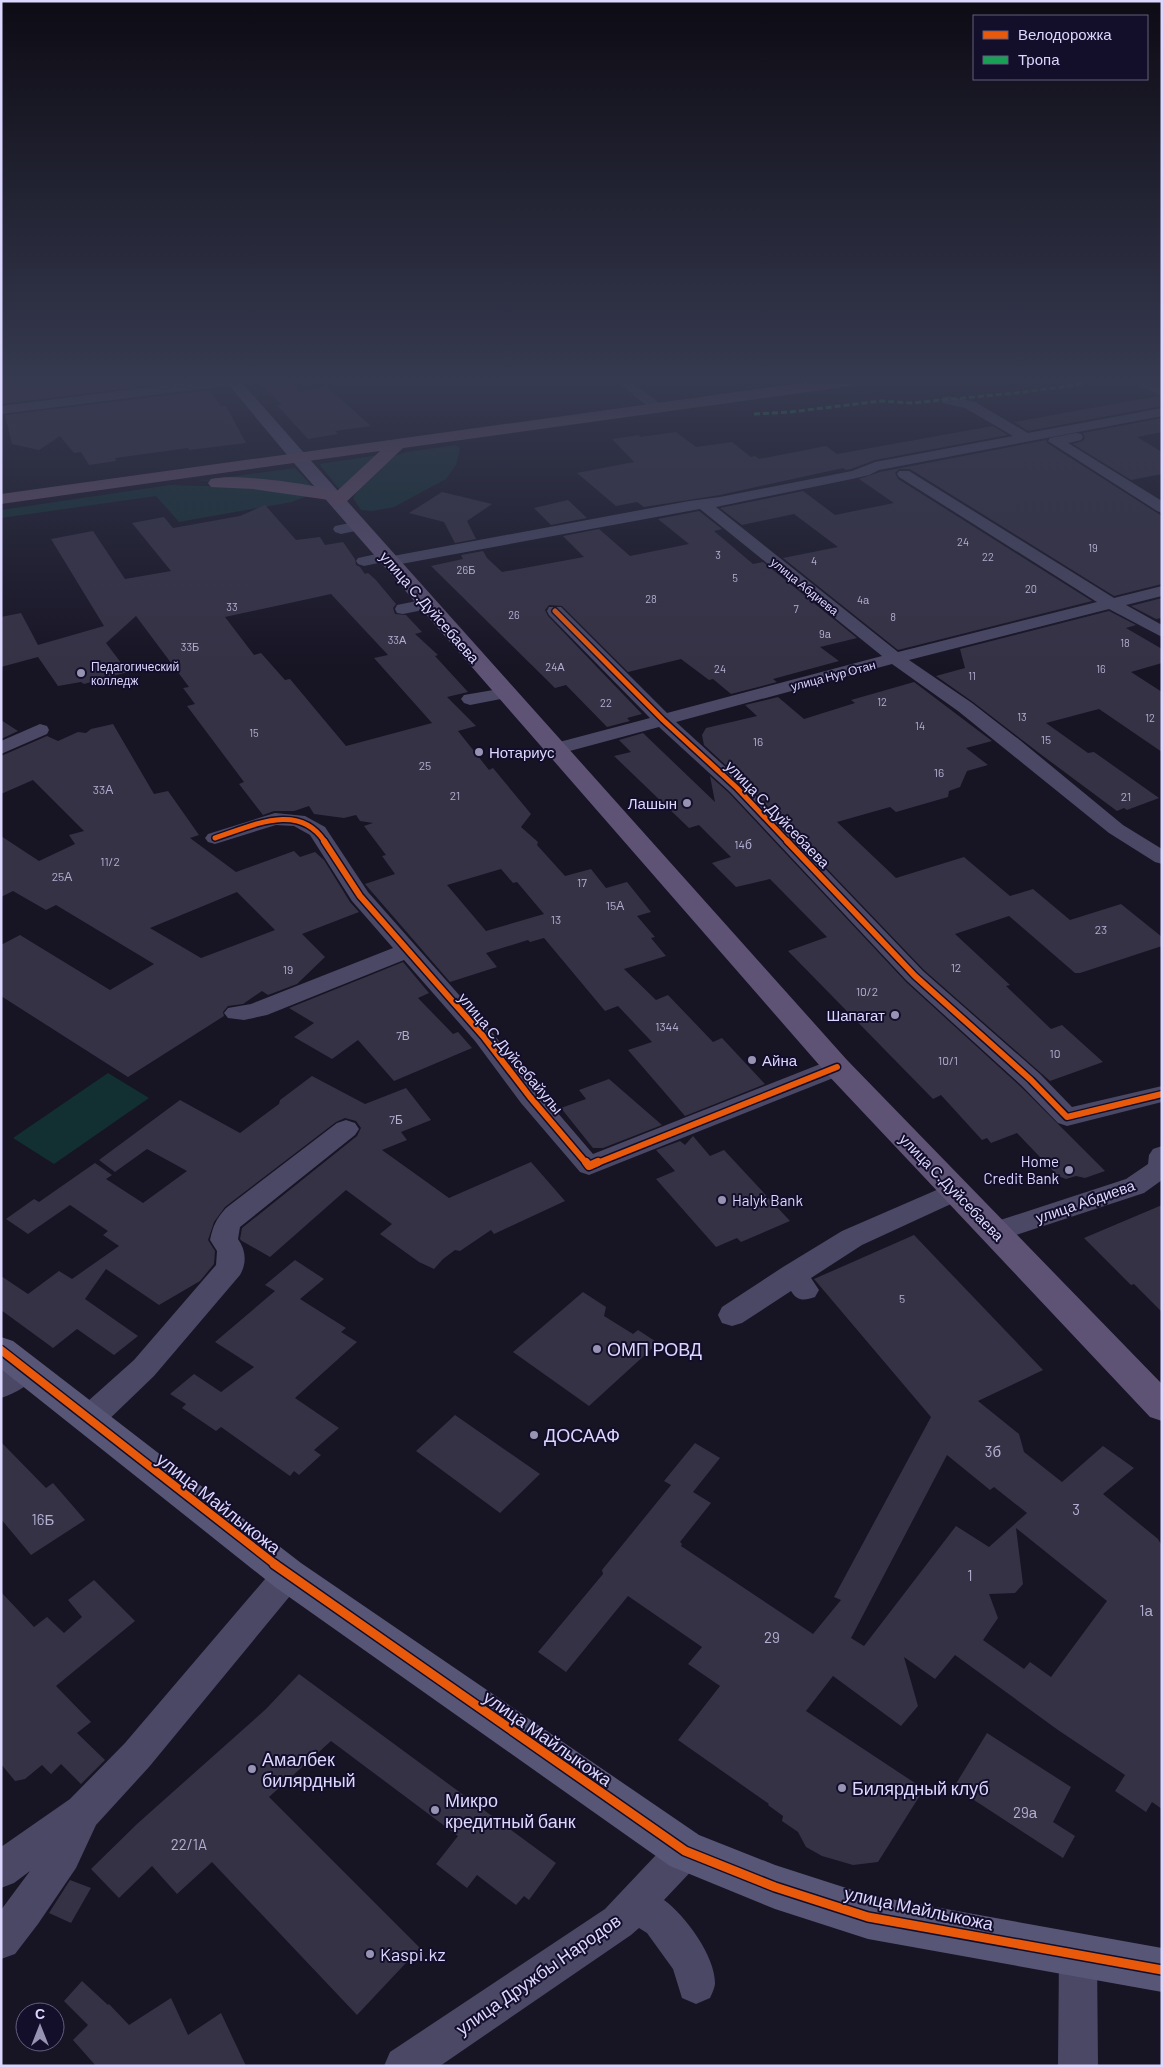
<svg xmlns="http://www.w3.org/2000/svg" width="1163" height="2067" font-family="Barlow,sans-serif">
<rect width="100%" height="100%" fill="#171424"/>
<path fill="#123032" d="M456 445 460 448 456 465 446 479 394 507 372 511 361 510 353 498 357 491 389 458 406 452Z
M379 455 340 490 319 464Z
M295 468 316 490 229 480 198 481Z
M170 485 244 487 307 496 292 502 179 522 156 496 1 518V510Z
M108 1073 149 1098 54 1164 13 1138Z"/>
<path fill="#363246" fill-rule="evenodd" d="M1 378H113L117 384 160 378 201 379 1 404Z
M255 378H285L299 392 327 387 371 426 335 431 338 434 308 439 277 405H282Z
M209 390 221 406H226L246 443 189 450 188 448 115 458 116 461 89 465 81 452 74 453 60 436 39 450 12 444 5 415Z
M1158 396 1162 398V406L1028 431 1014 422Z
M1162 418V432L1137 437 1162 452V474L1131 480 1073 444 1083 441 1085 438 1083 433Z
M993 426 1008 435 875 460 851 469 846 470 843 468 720 495 644 507 637 502 616 506 577 473 634 462 612 439 639 435 640 437 676 432 696 447 732 442 751 457 755 456 759 459 826 446 837 454Z
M1046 440 1047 443 1162 516V584L1114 596 910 469H899L895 473 898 479 1092 601 898 650 783 558 838 547 794 514 742 525 720 508 803 491 835 515 894 503 859 479 880 472Z
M442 492 492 504 467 521 476 539 455 543 444 522 409 513Z
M568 500 587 518 551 525 534 508Z
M265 505 296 540 320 537 325 545 343 542 355 559 356 565 360 567 365 574 368 573 375 579 396 604 393 608 395 614 406 615 422 632 415 634 438 655 435 656 468 692 447 697 476 726 458 731 489 770 493 768 531 814 521 827 538 842 537 845 565 876 591 869 606 888 627 882 651 912 637 916 655 937 651 938 666 956 624 969 656 1000 668 995 713 1042 722 1038 765 1084 685 1116 628 1050 652 1042 618 1006 605 1011 544 938 530 942 528 940 486 953 497 967 450 982 365 884 395 874 382 856 386 855 364 826 373 823 360 821 356 815 344 818 314 814 309 806 294 811H274L263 815 239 784 244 782 187 706 195 704 183 688 189 687 136 616 106 643 128 672 84 684 81 682 58 686 38 657 1 667V617L21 613 38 645 104 626 51 539 93 531 125 579 171 571 132 523 164 517 173 528 240 516ZM331 594 388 655 374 658 432 723 346 746 290 679 285 680 261 653 254 655 225 617ZM501 869 513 883 517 882 544 914 486 931 447 885Z
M699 511 722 529 714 531 753 564 763 562 857 638 820 647 839 661 773 679 777 682 731 694 713 679 709 680 681 659 628 672 562 606 549 605 545 610 548 616 642 714 627 718 630 721 607 727 566 685 555 688 431 566 463 559 461 555 483 551 487 558 502 572 584 557 563 536 599 529 630 556 689 544 658 519Z
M1162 598V618L1156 619 1131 606Z
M1109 611 1136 625 1126 628 1162 649V663L1131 672 1162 692V752L1099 709 1046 723 1088 753 1094 752 1159 798 1127 810 1124 808 1117 811 1043 756 973 702 936 676 965 668 960 649Z
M914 682 992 741 966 748 988 765 967 771 960 787 949 791 948 797 896 812 890 807 837 822 896 878 964 857 1010 896 1033 889 1070 920 1121 904 1162 937V946L1080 973H1075L1009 916 955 934 1010 985 1006 986 1051 1029 1062 1025 1103 1062 1050 1081 924 970 745 783 704 745 702 735 706 728 757 716 745 705 778 697 804 719 855 703 851 700Z
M1 720 18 731 1 739Z
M113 724 154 794 168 791 199 835 190 838 236 872 294 851 300 857 315 852 324 860 350 902 359 912 302 934 325 957 297 984 268 995 262 991 243 1004 228 1006 223 1012 224 1016 128 1077 1 996V945L20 935 110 990 154 964 56 905 46 910 13 891 1 897V836L39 861 75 844 69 835 84 831 33 780 1 794V756L47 736 58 741 78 732 86 733 91 729ZM237 892 275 930 201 958 150 928Z
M643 733 715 802 710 776 729 793 906 982 1021 1087 1105 1171 1085 1178 1076 1176 1066 1179 1058 1176 1017 1133 991 1143 987 1138 982 1140 941 1095 933 1099 788 951 827 937 770 879 736 887 712 863 731 857 699 825 689 828 614 756 631 752 619 740Z
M403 962 429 993 418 998 453 1034 458 1032 472 1048 394 1081 358 1040 332 1059 294 1037 314 1023 289 1008Z
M312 1076 365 1104 406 1088 431 1120 401 1132 407 1140 382 1150 449 1198 531 1162 565 1201 494 1234 491 1230 460 1251 455 1250 443 1259 434 1269 419 1262 380 1234 392 1224 346 1190 270 1257 242 1241 240 1239 242 1228 357 1136 361 1128 356 1121 345 1118 336 1122 225 1207 214 1222 208 1240 215 1251 214 1264 200 1281 159 1305 106 1269 85 1299 138 1336 114 1355 77 1329 53 1348 1 1310V1276L28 1294 59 1271 72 1279 119 1246 103 1235 108 1231 70 1205 28 1234 6 1219 34 1199 39 1202 95 1163 112 1175 106 1179 143 1203 187 1171 147 1149 115 1172 99 1160 180 1100 240 1133 279 1104 280 1100Z
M609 1079 662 1125 603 1148H593L561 1108 586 1099 579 1090Z
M693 1136 710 1156 724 1150 790 1221 741 1242 737 1238 716 1247 656 1179 675 1171 656 1150 680 1141 685 1145Z
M1162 1205V1312L1134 1284 1131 1285 1084 1238Z
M914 1235 1043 1370 978 1401 1019 1434 1024 1452 1062 1482 1103 1446 1134 1468 1103 1494 1158 1539 1162 1546V1809L1152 1802 1146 1812 1115 1791 1125 1775 1058 1730 955 1655 935 1679 904 1657 918 1706 901 1726 833 1676 806 1711 924 1789 878 1862 853 1865 822 1856 806 1847 798 1832 782 1821 783 1816 768 1805 769 1804 678 1740 720 1686 688 1664 702 1647 628 1596 566 1672 538 1652 603 1574 602 1570 671 1485 664 1481 695 1443 720 1458 693 1492 711 1503 680 1542 682 1544 681 1546 813 1634 841 1600 834 1597 931 1417 814 1279ZM947 1455 990 1490 994 1487 1027 1513 989 1547 956 1526 864 1646 851 1638ZM1016 1528 1107 1601 1051 1677 1030 1662 1024 1669 983 1640 998 1618 989 1594 1015 1593 1023 1584Z
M295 1260 324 1279 300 1299 346 1328 341 1332 357 1342 295 1398 339 1428 314 1450 321 1455 299 1475 294 1471 290 1476 221 1427 216 1431 182 1408 186 1404 170 1394 194 1374 221 1392 254 1367 215 1342 275 1291 265 1285Z
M583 1292 606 1307 604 1316 633 1334 638 1330 658 1343 589 1406 513 1352Z
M455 1415 540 1474 500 1513 416 1451Z
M1 1442 46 1488 53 1483 85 1520 31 1555 1 1519Z
M94 1580 135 1621 56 1686 91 1722 77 1733 105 1760 81 1784 61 1764 51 1774 42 1765 25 1779 15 1781 1 1764V1592L34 1627 47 1617 64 1633 82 1617 68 1600Z
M299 1674 556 1863 529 1900 524 1896 516 1905 477 1875 467 1888 436 1864 458 1836 331 1741 269 1797 420 1948 357 2015 212 1862 177 1894 152 1866 119 1898 91 1869 137 1824 266 1709Z
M987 1733 1071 1787 1053 1822 1075 1836 1063 1858 954 1787Z
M70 1880 91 1888 71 1923 49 1913Z
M82 1981 108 2005 109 2004 129 2025 171 1998 188 2035 221 2013 246 2066H96L73 2040 88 2025 64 2001Z"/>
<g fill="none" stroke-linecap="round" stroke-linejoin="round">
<path fill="#4a4865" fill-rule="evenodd" d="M223 378H238L240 381 233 385 1 414V406Z
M613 378H628L665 408 658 412 653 411Z
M1144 378 1162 387V396L1138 385 1136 382 1138 379Z
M948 396 975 402 1028 433 1162 408V416L879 470 869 475 852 479 716 507 898 652 1097 602 899 477 897 474 899 471H909L1114 598 1162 586V596L1126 605 1162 625V637L1109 609 909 660 972 703 1021 741 1123 825 1162 849V864L1155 862 1109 833 958 711 892 664 676 722 744 784 923 971 1040 1074 1072 1107 1162 1086V1102L1067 1126 1058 1123 1022 1086 907 981 730 792 659 727 555 755 548 753 545 749 548 745 650 718 549 615 547 611 549 607H561L667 713 882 656 700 509 390 566 383 562 364 566 358 564 356 561 358 558 386 552 393 556 689 501 720 497 852 471 875 462 1013 436 965 408 943 403 941 400 943 397Z
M1076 433 1081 434 1083 437 1081 440 1068 443 1162 501V513L1157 511 1048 441 1050 438Z
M359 521 365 523 367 526 365 529 341 534 335 532 333 529 335 526Z
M427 599 433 600 435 604 433 608 403 614 397 613 395 609 397 605Z
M505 688 511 689 514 693 511 697 470 705 464 703 461 699 464 695Z
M40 724 47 726 49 730 47 734 1 754V741Z
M275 813 305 816 325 827 368 892 491 1031 539 1091 593 1154 828 1061 837 1059 846 1061 849 1067 846 1073 589 1175 580 1172 521 1103 475 1041 404 960 267 1015 244 1020 228 1018 224 1013 228 1008 251 1004 393 948 352 901 310 835 294 826 276 825 215 844 208 842 205 838 208 834Z
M346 1120 355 1123 359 1129 355 1135 240 1227 238 1239C246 1250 247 1263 240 1275L154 1376 100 1428 89 1431 78 1428 74 1419 78 1410 134 1360 216 1265 217 1251 210 1240C213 1226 216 1219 226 1208L337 1123Z
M1162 1146V1180L1144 1193 995 1242 985 1239 982 1232 985 1225 1126 1179 1148 1164 1149 1155 1153 1149Z
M955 1182 964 1184 968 1191 964 1198 862 1245 811 1278 819 1290 815 1297C804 1301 797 1301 791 1291L742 1323 732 1326 722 1323 718 1315 722 1307 783 1267 842 1231Z
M25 1359 35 1362 40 1370C32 1384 16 1393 1 1398V1371L15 1362Z
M288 1561 299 1565 304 1575 299 1585 149 1767 96 1825 76 1868 38 1924 15 1954 1 1959V1910L30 1871 14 1883 1 1888V1847L70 1799 125 1743 277 1565Z
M685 1833 698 1838 703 1851 698 1864 664 1900C685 1915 715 1956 715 1983 715 1987 712 1994 710 1998L696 2004 682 1998 673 1969 647 1933 639 1928 631 1935 440 2066H384L390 2052 605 1909 672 1838Z
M1078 1936 1092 1941 1097 1955 1098 2066H1058L1059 1955 1064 1941Z"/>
<path fill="#585676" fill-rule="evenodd" d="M223 378H238L305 454 307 458 305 462H293Z
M1 1337 13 1341 301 1563 699 1835 775 1865 868 1895 1162 1948V1992L868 1939 775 1909 670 1866 275 1587 1 1369Z"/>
<path fill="#5f5375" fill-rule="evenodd" d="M299 453 305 454 847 1060 1162 1384V1421L1150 1417 827 1074 293 462 291 458 293 454Z"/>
<path fill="#68516d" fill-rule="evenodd" d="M837 378H879L877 381 872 383 403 448 343 505 337 506 331 505 329 500 253 489 211 487 208 483 211 479C236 473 311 484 337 491L380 451 1 504V494Z"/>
<path stroke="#1a9f57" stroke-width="3" stroke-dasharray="6 3" stroke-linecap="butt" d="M1138 378 1143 382
M754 414 790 412 881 401 912 403 1025 392 1076 385 1098 378"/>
<g stroke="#130e2a" stroke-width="8">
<path id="cycleway-far3" d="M555 611 663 720 737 788 788 842
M215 838C252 826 299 801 325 842"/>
</g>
<g stroke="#130e2a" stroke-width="9">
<path id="cycleway-far2" d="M324 841 360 896 483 1036 530 1097 587 1164
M787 841 915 976 1031 1080 1067 1117 1162 1094
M595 1164 837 1067"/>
</g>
<g stroke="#130e2a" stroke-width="11">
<path id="cycleway-far1" d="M586 1162 589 1166 598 1162
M1 1350 276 1565"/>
</g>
<g stroke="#130e2a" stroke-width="12">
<path id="cycleway" d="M274 1564 685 1851 775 1887 868 1917 1162 1970"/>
</g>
<use href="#cycleway-far3" stroke="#e8590c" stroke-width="5"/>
<use href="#cycleway-far2" stroke="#e8590c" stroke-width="6"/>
<use href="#cycleway-far1" stroke="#e8590c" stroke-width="8"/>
<use href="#cycleway" stroke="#e8590c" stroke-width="9"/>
</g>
<linearGradient id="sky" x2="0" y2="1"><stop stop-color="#0d0b14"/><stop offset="0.57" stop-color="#363a50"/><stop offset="1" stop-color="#363a50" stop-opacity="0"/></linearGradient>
<rect width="1163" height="668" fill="url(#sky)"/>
<g fill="#9793b2" stroke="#130e2a" stroke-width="2">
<circle cx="81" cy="673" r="5"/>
<circle cx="479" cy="752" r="5"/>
<circle cx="687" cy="803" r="5"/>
<circle cx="895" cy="1015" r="5"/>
<circle cx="752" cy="1060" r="5"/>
<circle cx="1069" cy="1170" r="5"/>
<circle cx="722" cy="1200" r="5"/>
<circle cx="597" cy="1349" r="5"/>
<circle cx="534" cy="1435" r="5"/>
<circle cx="252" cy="1769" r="5"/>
<circle cx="842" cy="1788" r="5"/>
<circle cx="435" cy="1810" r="5"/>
<circle cx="370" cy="1954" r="5"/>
</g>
<g text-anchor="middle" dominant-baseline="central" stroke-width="4" stroke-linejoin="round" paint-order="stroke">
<g font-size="11" fill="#b2aed1">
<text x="963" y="541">24</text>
<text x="1093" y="547">19</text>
<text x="718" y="554">3</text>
<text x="988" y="556">22</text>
<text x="814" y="560">4</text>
<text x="466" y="569">26Б</text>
<text x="735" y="577">5</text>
<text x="1031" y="588">20</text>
<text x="651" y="598">28</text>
<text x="863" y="599">4а</text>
<text x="232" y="606">33</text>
<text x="796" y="608">7</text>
<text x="514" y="614">26</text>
<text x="893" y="616">8</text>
<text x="825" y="633">9а</text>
<text x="397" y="639">33А</text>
<text x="1125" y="642">18</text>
<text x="190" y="646">33Б</text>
<text x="555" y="666">24А</text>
<text x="720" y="668">24</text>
<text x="1101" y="668">16</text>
<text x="972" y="675">11</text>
<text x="882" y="701">12</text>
<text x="606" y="702">22</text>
<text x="1022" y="716">13</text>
<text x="1150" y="717">12</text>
<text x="920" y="725">14</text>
<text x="254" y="732">15</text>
</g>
<g font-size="12" fill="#dcd7ff" stroke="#130e2a">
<text transform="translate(805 586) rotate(39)">улица Абдиева</text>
<text transform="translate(833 675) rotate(-15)">улица Нур Отан</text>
</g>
<g font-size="12" fill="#dcd7ff" stroke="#130e2a" text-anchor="start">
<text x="91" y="666">Педагогический<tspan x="91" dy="14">колледж</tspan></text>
</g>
<g font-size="12" fill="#b2aed1">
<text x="1046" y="739">15</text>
<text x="758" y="741">16</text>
<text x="425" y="765">25</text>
<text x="939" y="772">16</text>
<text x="103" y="789">33А</text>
<text x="455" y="795">21</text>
<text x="1126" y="796">21</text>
<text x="743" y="844">14б</text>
<text x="110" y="861">11/2</text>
<text x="62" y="876">25А</text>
<text x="582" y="882">17</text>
<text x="615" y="905">15А</text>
<text x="556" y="919">13</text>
<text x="1101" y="929">23</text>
<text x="956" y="967">12</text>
<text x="288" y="969">19</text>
<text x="867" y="991">10/2</text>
<text x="667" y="1026">1344</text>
<text x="403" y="1035">7В</text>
<text x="1055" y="1053">10</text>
<text x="948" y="1060">10/1</text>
<text x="396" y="1119">7Б</text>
<text x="902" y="1298">5</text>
</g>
<g font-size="15" fill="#dcd7ff" stroke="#130e2a">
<text transform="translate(430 607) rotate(49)">улица С.Дуйсебаева</text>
<text transform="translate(778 814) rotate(46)">улица С.Дуйсебаева</text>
<text transform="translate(511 1053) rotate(50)">улица С.Дуйсебайулы</text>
<text transform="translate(952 1187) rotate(46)">улица С.Дуйсебаева</text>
<text transform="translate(1085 1201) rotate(-19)">улица Абдиева</text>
</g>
<g font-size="15" fill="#dcd7ff" stroke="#130e2a" text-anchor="start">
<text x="489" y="752">Нотариус</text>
<text x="677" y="803" text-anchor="end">Лашын</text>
<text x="885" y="1015" text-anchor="end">Шапагат</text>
<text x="762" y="1060">Айна</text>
<text x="1059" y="1161" text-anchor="end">Home<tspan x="1059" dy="17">Credit Bank</tspan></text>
<text x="732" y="1200">Halyk Bank</text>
</g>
<g font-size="15" fill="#b2aed1">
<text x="993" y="1451">3б</text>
<text x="1076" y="1509">3</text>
<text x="43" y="1519">16Б</text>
<text x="970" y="1575">1</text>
<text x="1146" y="1610">1а</text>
<text x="772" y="1637">29</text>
<text x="1025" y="1812">29а</text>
<text x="189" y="1844">22/1A</text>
</g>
<g font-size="18" fill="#dcd7ff" stroke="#130e2a" text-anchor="start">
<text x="607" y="1349">ОМП РОВД</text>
<text x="544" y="1435">ДОСААФ</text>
<text x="262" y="1759">Амалбек<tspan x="262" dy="21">билярдный</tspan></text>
<text x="852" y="1788">Билярдный клуб</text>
<text x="445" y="1800">Микро<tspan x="445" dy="21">кредитный банк</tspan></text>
<text x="380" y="1954">Kaspi.kz</text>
</g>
<g font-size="18" fill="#dcd7ff" stroke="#130e2a">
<text transform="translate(219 1503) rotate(38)">улица Майлыкожа</text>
<text transform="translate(548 1738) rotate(35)">улица Майлыкожа</text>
<text transform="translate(919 1908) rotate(12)">улица Майлыкожа</text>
<text transform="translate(538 1974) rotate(-35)">улица Дружбы Народов</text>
</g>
</g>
<rect width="1163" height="2067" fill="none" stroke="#dcd7ff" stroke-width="5"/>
<rect x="973" y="15" width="175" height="65" fill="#130e2a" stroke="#635e7f"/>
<rect x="983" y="31" width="25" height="8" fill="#e8590c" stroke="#635e7f"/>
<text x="1018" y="40" font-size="15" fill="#dcd7ff">Велодорожка</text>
<rect x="983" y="56" width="25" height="8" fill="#1a9f57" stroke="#635e7f"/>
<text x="1018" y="65" font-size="15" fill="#dcd7ff">Тропа</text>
<g transform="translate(40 2027)"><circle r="24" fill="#130e2a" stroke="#635e7f"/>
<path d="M0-4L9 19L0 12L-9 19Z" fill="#9793b2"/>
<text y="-8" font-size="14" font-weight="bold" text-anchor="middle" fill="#dcd7ff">С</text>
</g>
</svg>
